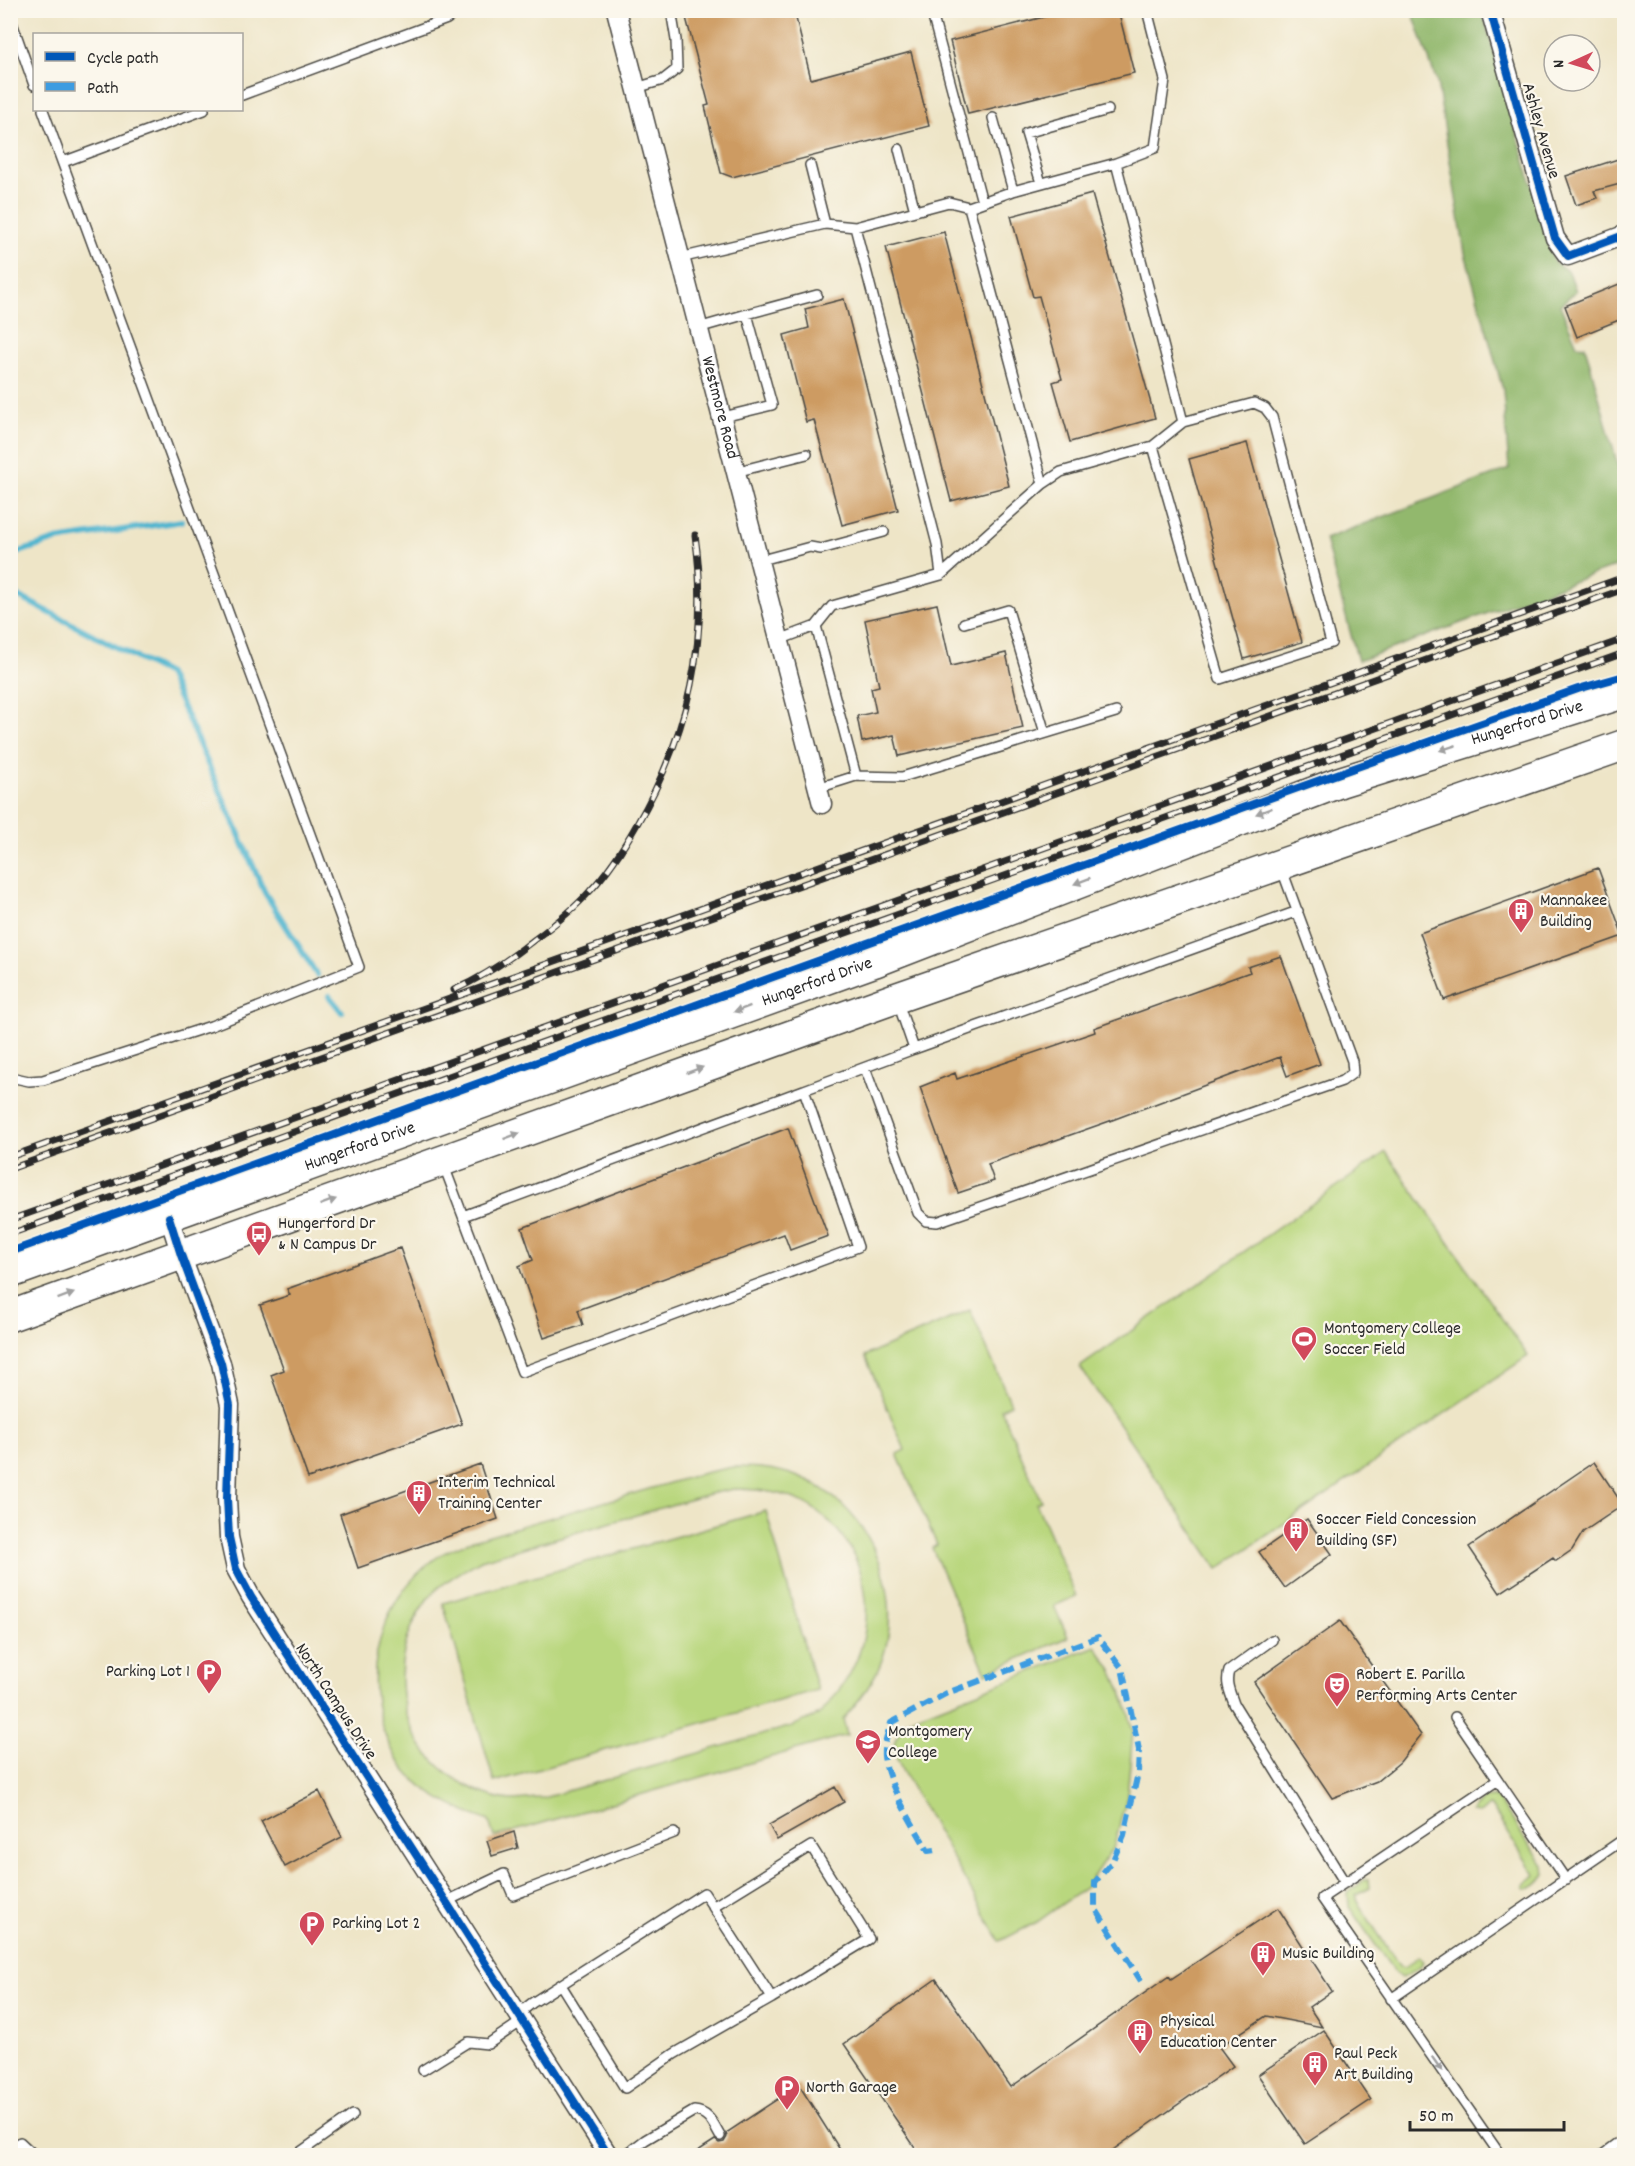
<svg xmlns="http://www.w3.org/2000/svg" width="1635" height="2166" font-family="Dekko,sans-serif">
<rect width="100%" height="100%" fill="#fbf7ec"/>
<filter id="ink" filterUnits="userSpaceOnUse"><feTurbulence type="fractalNoise" baseFrequency=".0167" numOctaves="2"/><feDisplacementMap in="SourceGraphic" scale="12" xChannelSelector="R" yChannelSelector="G"/><feConvolveMatrix kernelMatrix="1 2 1 2 8 2 1 2 1" color-interpolation-filters="sRGB"/></filter>
<filter id="wash" filterUnits="userSpaceOnUse"><feTurbulence type="fractalNoise" baseFrequency=".008" numOctaves="4" result="noise"/><feDisplacementMap in="SourceGraphic" scale="24" xChannelSelector="R" yChannelSelector="G"/><feGaussianBlur stdDeviation="1.35" result="paint"/><feColorMatrix in="noise" values="0 0 0 0 0 0 0 0 0 0 0 0 0 0 0 0 0 1.4 0 .05"/><feComposite in="paint" operator="in"/></filter>
<g filter="url(#wash)">
<rect width="100%" height="100%" fill="#eee5c7"/>
<path fill="#b9d77e" stroke="#728154" stroke-width="1.5" fill-rule="evenodd" d="M1386 1152 1528 1356 1218 1569 1080 1367Z
M970 1310 1011 1404 1001 1409 1041 1501 1036 1503 1076 1596 1054 1606 1068 1637 986 1673 932 1548 937 1545 897 1454 905 1450 865 1356Z
M733 1467C755 1467 775 1468 796 1476 866 1501 906 1587 883 1657 875 1681 859 1701 843 1719L847 1735 494 1837 489 1821C458 1810 425 1795 404 1769 353 1700 370 1603 440 1555 450 1549 463 1545 473 1540L704 1473ZM734 1489C763 1489 793 1493 817 1511 876 1555 882 1639 836 1694 831 1701 825 1710 818 1715 810 1719 801 1722 792 1726L543 1798C532 1798 521 1800 511 1800 493 1799 474 1790 459 1781 395 1742 384 1662 426 1601 437 1585 464 1570 481 1560L709 1494Z
M766 1511 817 1690 494 1782 443 1603Z
M1096 1646 1113 1672 1125 1700 1133 1731 1127 1796 1114 1846 1086 1887 1037 1922 1000 1941 902 1770C890 1745 891 1741 909 1719Z
M1485 1798H1494L1500 1802 1544 1865 1545 1875C1541 1881 1534 1889 1526 1889L1524 1885 1535 1876 1534 1873 1491 1806 1488 1805 1479 1813 1472 1812 1475 1806Z
M1364 1880H1369L1370 1888 1356 1895V1900L1400 1967 1404 1968 1419 1956 1423 1962C1420 1968 1408 1976 1401 1978L1395 1973 1349 1907 1348 1893Z"/>
<path fill="#92b86d" stroke="#5e724c" stroke-width="1.5" d="M1412 11H1482L1554 262 1569 272 1576 291 1560 305 1577 345 1585 346 1624 488V563L1358 661 1325 539 1509 469 1503 390 1465 253 1437 82Z"/>
<g fill="none" stroke-linecap="round" stroke-linejoin="round">
<path stroke="#50b5cf" stroke-width="6" d="M10 555 56 540 182 521
M10 592 168 674 265 893 317 975
M329 996 342 1012"/>
</g>
<g id="blocks">
<path fill="#cd9b62" d="M684 10H794L811 79 911 52 929 126 732 177 721 173 705 106 709 105Z
M1071 10H1118L1134 73 968 114 950 41Z
M1624 157V183L1594 191 1597 198 1576 205 1566 176Z
M1092 194 1155 418 1070 442 1053 382 1062 379 1039 296 1033 297 1011 216Z
M944 232 1009 486 951 501 886 247Z
M1624 282V318L1577 337 1565 306Z
M844 299 898 510 842 525 814 420 806 422 784 335 809 328 805 309Z
M1247 443 1302 642 1244 659 1189 459Z
M937 604 951 666 1006 653 1023 728 899 756 894 735 862 742 857 716 876 712 871 688 879 686 865 620Z
M1598 868 1623 936 1444 1000 1420 933Z
M1281 956 1320 1064 1287 1076 1280 1057 1107 1122 988 1164 994 1181 958 1193 920 1087 955 1073 957 1079 1095 1032 1094 1028 1250 972 1248 967Z
M788 1128 828 1236 790 1250 784 1234 578 1310 583 1325 544 1338 519 1266 533 1260 522 1228Z
M400 1248 462 1424 308 1478 271 1375 284 1370 260 1305 290 1295 287 1289Z
M1594 1462 1623 1505 1583 1532 1572 1550 1556 1561 1553 1558 1500 1593 1469 1547Z
M480 1464 498 1519 358 1568 340 1514Z
M1307 1519 1332 1554 1285 1588 1259 1552Z
M1340 1621 1421 1735 1400 1762 1377 1781 1332 1798 1254 1682Z
M835 1787 844 1802 777 1840 769 1825Z
M319 1791 342 1837 285 1867 261 1821Z
M514 1832 518 1848 492 1856 487 1841Z
M1278 1908 1332 1991 1309 2007 1322 2027 1266 2016 1219 2047 1233 2066 1104 2156H921L844 2044 936 1979 1011 2087 1169 1976 1171 1979Z
M1324 2030 1371 2100 1305 2144 1258 2075Z
M799 2085 844 2156H690L715 2140 719 2143 724 2142 727 2137 726 2133Z"/>
</g>
</g>
<g filter="url(#ink)">
<use href="#blocks" fill-opacity="0" stroke="#484742" stroke-width="1.5"/>
<g fill="none" stroke-linecap="round" stroke-linejoin="round">
<g stroke="#484742" stroke-width="12">
<path id="lane" d="M931 10 982 202
M932 16 950 10
M10 17 34 85
M636 88 663 80 677 69 676 40 671 10
M242 95 447 19 459 10
M993 118 1013 191
M899 149 915 211
M63 162 204 110
M1116 163 1155 148 1165 80 1147 10
M810 165 825 224
M1041 183 1026 133 1108 110
M969 207 1043 484
M855 227 937 544 941 575
M680 258 825 224 855 227 949 202 969 207 1013 191 1116 163 1183 422 1254 403 1265 408 1272 417 1331 643 1220 679 1153 446 1061 472 1043 484 941 575 832 606 816 626
M747 314 817 295
M698 328 747 314 772 405 723 417
M1153 446 1183 422
M735 472 807 454
M758 561 810 547 821 549 884 532
M964 623 1008 610 1045 733
M779 640 816 626 856 776 818 788
M856 776 902 777 1116 712
M914 1049 1298 911
M865 1068 918 1213 926 1221 937 1222 1342 1081 1353 1073 1352 1061 1281 867
M10 1077 29 1081 43 1080 211 1026 359 967 43 110
M804 1090 914 1049 898 1003
M444 1166 522 1372 858 1247 804 1090 463 1216
M1272 1640 1229 1671C1225 1683 1230 1692 1234 1704L1345 1883
M1455 1717 1566 1880
M1498 1780 1322 1898 1501 2156
M445 1902 504 1874 513 1895 674 1833
M714 1906 811 1846 869 1939 772 1998
M1391 1999 1624 1839
M517 2015 532 2003 704 1893 772 1998 674 2054 625 2088 561 1985
M423 2070 468 2042 488 2044 522 2021
M10 2147 20 2142 35 2156
M295 2156 353 2115
M624 2156 645 2140 694 2111C709 2112 713 2124 720 2136
M1601 2156 1624 2139"/>
</g>
<g stroke="#484742" stroke-width="21">
<g id="street">
<path id="s1" d="M616 10 822 804"/>
<path d="M1490 10 1555 238 1568 256 1624 235"/>
<path d="M169 1217 181 1255 221 1363 230 1405 227 1498 229 1537 236 1569 251 1597 609 2156"/>
</g>
</g>
<g stroke="#484742" stroke-width="33">
<g id="primary">
<path id="s2" d="M10 1273 874 962 1340 782 1624 693"/>
<path d="M10 1316 896 998 1624 745"/>
</g>
</g>
<use href="#lane" stroke="#fff" stroke-width="9"/>
<use href="#street" stroke="#fff" stroke-width="18"/>
<use href="#primary" stroke="#fff" stroke-width="30"/>
<g stroke="#2b2b2b" stroke-width="7">
<path id="rail" d="M454 990C483 977 510 959 535 939 554 925 574 909 590 891 608 872 624 847 637 824 689 734 710 638 695 535
M10 1157 1624 577
M10 1169 1624 589
M10 1220 1624 639
M10 1234 1624 653"/>
</g>
<use href="#rail" stroke="#fbf7ec" stroke-width="4.5" stroke-dasharray="14" stroke-linecap="butt"/>
<path stroke="#3d9ce1" stroke-width="6" stroke-dasharray="12 6" stroke-linecap="butt" d="M935 1850 928 1851C913 1823 888 1787 884 1756 883 1745 888 1733 891 1723L947 1693 1098 1637 1122 1668 1139 1750 1138 1773 1124 1835 1112 1862 1095 1882V1908L1141 1981"/>
<g stroke="#fbf7ec" stroke-width="11">
<path id="cycleway" d="M1490 10 1555 238 1568 256 1624 235
M169 1217 181 1255 221 1363 230 1405 227 1498 229 1537 236 1569 251 1597 609 2156
M10 1252 1323 779 1578 689 1624 676"/>
</g>
<use href="#cycleway" stroke="#0057b8" stroke-width="8"/>
</g>
<defs><path id="oneway-solid" d="M-6-.8H1V-3.2L6.5 0L1 3.2V.8H-6Z" transform="scale(1.5)"/></defs>
<g fill="#a0a0a0">
<use href="#oneway-solid" transform="translate(1448 748) rotate(162)"/>
<use href="#oneway-solid" transform="translate(1264 811) rotate(159)"/>
<use href="#oneway-solid" transform="translate(1082 881) rotate(159)"/>
<use href="#oneway-solid" transform="translate(742 1009) rotate(160)"/>
<use href="#oneway-solid" transform="translate(695 1070) rotate(-20)"/>
<use href="#oneway-solid" transform="translate(512 1136) rotate(-20)"/>
<use href="#oneway-solid" transform="translate(328 1202) rotate(-20)"/>
<use href="#oneway-solid" transform="translate(66 1296) rotate(-20)"/>
<use href="#oneway-solid" transform="translate(1437 2064) rotate(55)"/>
</g>
</g>
<defs>
<g id="building-pin" transform="scale(1.35)"><path d="M0 17L-7.5 6A9.5 9.5 0 1 1 7.5 6Z" fill="#d1495b" stroke="#fbf7ec"/><path d="M-4-6H4V6H1V3H-1V6H-4ZM-2.5-4.3h1.7v1.8h-1.7ZM.8-4.3h1.7v1.8H.8ZM-2.5-1h1.7V.8h-1.7ZM.8-1h1.7V.8H.8Z" fill="#fff"/></g>
<g id="bus-pin" transform="scale(1.35)"><path d="M0 17L-7.5 6A9.5 9.5 0 1 1 7.5 6Z" fill="#d1495b" stroke="#fbf7ec"/><path d="M-5-6H5V4H4V6H2V4H-2V6H-4V4H-5ZM-3.5-4V0h7V-4ZM-3.5 1.2v1.5H-2V1.2ZM2 1.2v1.5H3.5V1.2Z" fill="#fff"/></g>
<g id="stadium-pin" transform="scale(1.35)"><path d="M0 17L-7.5 6A9.5 9.5 0 1 1 7.5 6Z" fill="#d1495b" stroke="#fbf7ec"/><path d="M0-5a6.5 5 0 1 0 0 10a6.5 5 0 1 0 0-10ZM-3.5-1.8h7v3.6h-7Z" fill="#fff"/></g>
<g id="parking-pin" transform="scale(1.35)"><path d="M0 17L-7.5 6A9.5 9.5 0 1 1 7.5 6Z" fill="#d1495b" stroke="#fbf7ec"/><path d="M-3.5-5.5H1a3.5 3.5 0 0 1 0 7H-1V5.5H-3.5ZM-1-3.4V-.6H.8a1.4 1.4 0 0 0 0-2.8Z" fill="#fff"/></g>
<g id="theatre-pin" transform="scale(1.35)"><path d="M0 17L-7.5 6A9.5 9.5 0 1 1 7.5 6Z" fill="#d1495b" stroke="#fbf7ec"/><path d="M-5-5.5Q0-4 5-5.5V0Q5 5 0 6Q-5 5-5 0ZM-3.3-2.5H-1v1.5H-3.3ZM1-2.5H3.3v1.5H1ZM-2.8 1Q0 5.5 2.8 1Z" fill="#fff"/></g>
<g id="university-pin" transform="scale(1.35)"><path d="M0 17L-7.5 6A9.5 9.5 0 1 1 7.5 6Z" fill="#d1495b" stroke="#fbf7ec"/><path d="M0-5L7-2L0 1L-7-2ZM-4 1L0 2.5L4 1V4Q0 6-4 4Z" fill="#fff"/></g>
</defs>
<g fill-rule="evenodd">
<use href="#building-pin" x="1521" y="911"/>
<use href="#bus-pin" x="259" y="1234"/>
<use href="#stadium-pin" x="1304" y="1339"/>
<use href="#building-pin" x="419" y="1493"/>
<use href="#building-pin" x="1296" y="1530"/>
<use href="#parking-pin" x="209" y="1672"/>
<use href="#theatre-pin" x="1337" y="1685"/>
<use href="#university-pin" x="868" y="1742"/>
<use href="#parking-pin" x="312" y="1924"/>
<use href="#building-pin" x="1263" y="1954"/>
<use href="#building-pin" x="1140" y="2032"/>
<use href="#building-pin" x="1315" y="2064"/>
<use href="#parking-pin" x="787" y="2088"/>
</g>
<g text-anchor="middle" dominant-baseline="central" stroke-width="4.5" stroke-linejoin="round" paint-order="stroke">
<g font-size="18" fill="#2b2b2b" stroke="#fbf7ec">
<text transform="translate(1540 131) rotate(74)">Ashley Avenue</text>
<text stroke="none"><textPath href="#s1" startOffset="411">Westmore Road</textPath></text>
<text stroke="none"><textPath href="#s2" startOffset="1614">Hungerford Drive</textPath></text>
<text stroke="none"><textPath href="#s2" startOffset="858">Hungerford Drive</textPath></text>
<text stroke="none"><textPath href="#s2" startOffset="372">Hungerford Drive</textPath></text>
<text transform="translate(335 1702) rotate(57)">North Campus Drive</text>
</g>
<g font-size="18" fill="#2b2b2b" stroke="#fbf7ec" text-anchor="start">
<text x="1540" y="901">Mannakee<tspan x="1540" dy="21">Building</tspan></text>
<text x="278" y="1224">Hungerford Dr<tspan x="278" dy="21">&amp; N Campus Dr</tspan></text>
<text x="1324" y="1329">Montgomery College<tspan x="1324" dy="21">Soccer Field</tspan></text>
<text x="438" y="1483">Interim Technical<tspan x="438" dy="21">Training Center</tspan></text>
<text x="1316" y="1520">Soccer Field Concession<tspan x="1316" dy="21">Building (SF)</tspan></text>
<text x="190" y="1672" text-anchor="end">Parking Lot 1</text>
<text x="1356" y="1675">Robert E. Parilla<tspan x="1356" dy="21">Performing Arts Center</tspan></text>
<text x="888" y="1732">Montgomery<tspan x="888" dy="21">College</tspan></text>
<text x="332" y="1924">Parking Lot 2</text>
<text x="1282" y="1954">Music Building</text>
<text x="1160" y="2022">Physical<tspan x="1160" dy="21">Education Center</tspan></text>
<text x="1334" y="2054">Paul Peck<tspan x="1334" dy="21">Art Building</tspan></text>
<text x="806" y="2088">North Garage</text>
</g>
</g>
<rect width="1635" height="2166" fill="none" stroke="#fbf7ec" stroke-width="36"/>
<rect x="33" y="33" width="210" height="78" fill="#fbf7ec" stroke="#a8a59f" stroke-width="1.5"/>
<rect x="45" y="52" width="30" height="9" fill="#0057b8" stroke="#a8a59f" stroke-width="1.5"/>
<text x="87" y="63" font-size="18" fill="#2b2b2b">Cycle path</text>
<rect x="45" y="82" width="30" height="9" fill="#3d9ce1" stroke="#a8a59f" stroke-width="1.5"/>
<text x="87" y="93" font-size="18" fill="#2b2b2b">Path</text>
<g transform="translate(1572 63) rotate(266)"><circle r="28" fill="#fbf7ec" stroke="#a8a59f" stroke-width="1.5"/>
<path d="M0-4.5L10 22L0 15L-10 22Z" fill="#d1495b"/>
<text y="-9" font-size="16" font-weight="bold" text-anchor="middle" fill="#2b2b2b">N</text>
</g>
<path d="M1410 2121v9h154v-9" fill="none" stroke="#2b2b2b" stroke-width="3"/>
<text x="1419" y="2121" font-size="18" fill="#2b2b2b" stroke="#fbf7ec" stroke-width="4.5" paint-order="stroke">50 m</text>
</svg>
